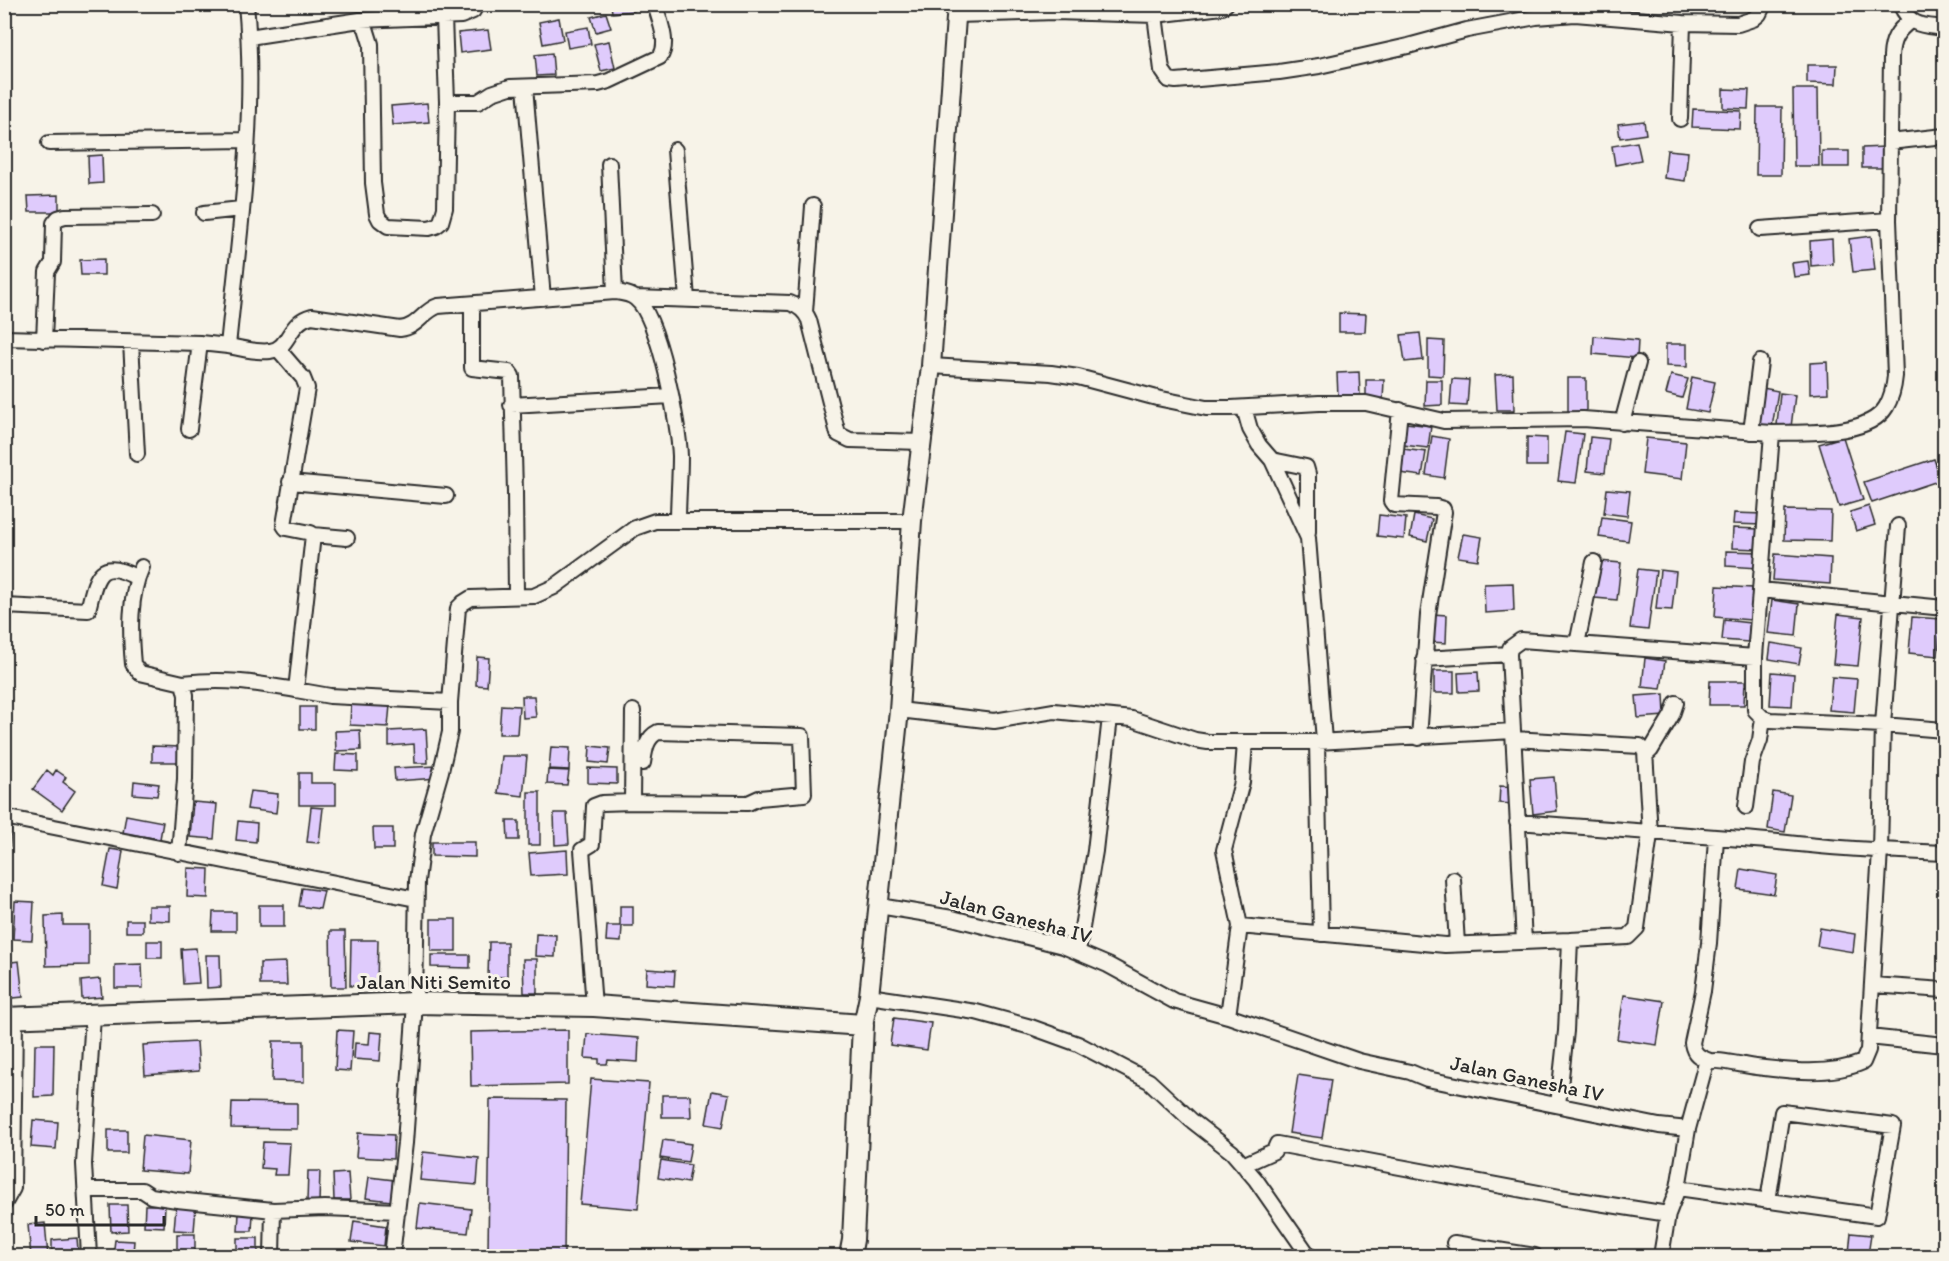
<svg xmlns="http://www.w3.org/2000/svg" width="1949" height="1261" font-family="Itim,sans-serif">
<rect width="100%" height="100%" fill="#f7f3e8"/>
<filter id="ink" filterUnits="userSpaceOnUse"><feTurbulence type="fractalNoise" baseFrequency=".0167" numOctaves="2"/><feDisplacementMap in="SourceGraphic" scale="12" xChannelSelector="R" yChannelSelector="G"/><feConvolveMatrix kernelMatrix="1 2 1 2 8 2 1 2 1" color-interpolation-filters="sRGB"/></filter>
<g filter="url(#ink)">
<path fill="#dfcbfc" stroke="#2b2b2b" stroke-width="1.5" d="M417 4H433L434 8 420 13Z
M611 4H634V11L612 13Z
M606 13 611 28 596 32 591 17Z
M559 18 563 40 543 44 539 22Z
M588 27 591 44 568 48 565 31Z
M488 30 491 49 460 53 458 33Z
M609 41 615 68 601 71 594 44Z
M552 53 554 75 537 76 535 55Z
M1807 65H1837L1836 84 1807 83Z
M1723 89 1749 90 1748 109 1723 108Z
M1793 89H1818L1819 166H1794Z
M427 103 429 122 393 125 391 106Z
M1757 107H1782L1781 175H1756Z
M1693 109 1741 111 1740 129 1692 127Z
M1644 121 1646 134 1620 138 1618 124Z
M1637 142 1641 160 1615 165 1612 146Z
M1885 147 1886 168H1862V148Z
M1667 150 1688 152 1685 181 1664 178Z
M1822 151H1849V167H1822Z
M102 155 103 183 89 184 88 156Z
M59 195V212H29L28 196Z
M1871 236 1875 270 1853 272 1849 239Z
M1832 239 1833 264 1811 266 1810 241Z
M104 259V275H81L80 260Z
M1808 261 1810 275 1794 277 1792 263Z
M1339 313 1366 314 1365 332H1339Z
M1420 333 1423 360 1405 362 1401 335Z
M1594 336 1638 340 1637 358 1593 354Z
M1428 340 1444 341 1443 376 1428 375Z
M1666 344H1687V367L1666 366Z
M1827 362 1828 393 1810 394V363Z
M1359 372 1360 396 1338 397 1337 373Z
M1513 374 1514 410H1497L1495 375Z
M1671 375 1688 379 1682 398 1666 394Z
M1692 377 1715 382 1708 413 1686 409Z
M1568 378H1586V414H1568Z
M1452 379 1469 380 1467 406 1450 405Z
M1366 380H1384L1383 401H1366Z
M1426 380H1442V405L1425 406Z
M1763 388 1778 391 1772 427 1756 424Z
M1780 393 1795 395 1791 427 1777 425Z
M1406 423 1431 426 1428 448 1403 445Z
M1565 432 1583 434 1576 483 1558 481Z
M1432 436 1449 439 1444 478 1426 475Z
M1527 437 1547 438V466H1527Z
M1590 437 1609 439 1605 473 1587 471Z
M1843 437 1863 500 1839 507 1819 444Z
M1646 438 1686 442 1682 479 1642 474Z
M1403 449 1426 452 1422 476 1400 473Z
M1934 459 1941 480 1872 503 1864 482Z
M1607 489 1630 491 1627 516 1604 513Z
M1869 506 1875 525 1856 531 1850 512Z
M1785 510 1831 511 1830 541 1784 540Z
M1734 513 1763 514 1762 525 1733 524Z
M1379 515 1406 518 1404 539 1377 536Z
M1414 515 1432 519 1427 541 1410 537Z
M1602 517 1631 521 1628 541 1599 537Z
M1733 528 1759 529 1758 549 1732 548Z
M1463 534 1482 537 1478 560 1458 557Z
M1726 551 1760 552 1759 568 1726 566Z
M1775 554 1831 558 1830 584 1773 580Z
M1599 561 1621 563 1617 600 1595 598Z
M1638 569 1656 571 1648 630 1630 628Z
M1660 570 1676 572 1672 610 1656 609Z
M1513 583 1514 611 1485 613 1484 584Z
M1717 586 1753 588 1751 620 1715 617Z
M1772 600 1799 604 1796 636 1768 633Z
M1432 614 1447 615 1446 643 1431 642Z
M1838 614 1863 617 1858 666 1833 664Z
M1912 617 1941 619 1938 656 1909 653Z
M1724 620 1750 623 1748 642 1722 640Z
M1771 643 1802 648 1799 664 1769 659Z
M477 657 489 658 487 686 476 685Z
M1645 658 1665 661 1661 689 1642 687Z
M1434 671H1454V693H1434Z
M1478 672 1479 691 1459 692 1458 673Z
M1772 672 1794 674 1792 706 1770 705Z
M1832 677 1857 679 1854 712 1829 710Z
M1710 681H1745L1744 705H1709Z
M1664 694 1665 716 1638 718 1636 696Z
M522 696H534L536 717 523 718Z
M351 702 390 705 388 727 350 725Z
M501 705 519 706 517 734H499Z
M300 707H315V729H300Z
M426 729 428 763H415L414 744 389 746V731Z
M360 730 361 750 336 751 335 731Z
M152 746 181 747V762H152Z
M590 746 610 748 608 764 589 762Z
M551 747 570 748 569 770 549 769Z
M336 754 358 755V771L335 770Z
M502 756H527L523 796 498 793Z
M438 766V778L395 781 394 768Z
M588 768 617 769V784L588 783Z
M47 770 53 775 56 770 66 777 63 782 75 791 62 810 33 789Z
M548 770 569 771 567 785 547 784Z
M299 773H311V783H336V805H299Z
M1554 777 1557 811 1533 814 1530 779Z
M134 781 159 784 157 796 133 794Z
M1500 786 1514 787 1513 804 1499 803Z
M250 791 278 794 276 813 247 809Z
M528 792H540V845H528Z
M1773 792 1791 795 1785 832 1768 829Z
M193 802 217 804 214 839 190 837Z
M311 807 323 808 319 843 307 842Z
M554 813H567L569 844 555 845Z
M126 815 163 822 160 839 123 833Z
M238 821 257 823 256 842 236 840Z
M507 821H519V840H508Z
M4 827 11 828 9 851 4 850Z
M373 828H393V849H374Z
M432 842H475V857L432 856Z
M110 849 123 851 117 889 103 886Z
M567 850 568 874 531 876 529 853Z
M188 868 209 869 208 898 187 897Z
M1741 869 1777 875 1774 894 1738 889Z
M302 888 324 891 320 909 299 906Z
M15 901 34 902 32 940 13 939Z
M259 905H284V927H259Z
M148 906H170V921L148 920Z
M620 906H633V926H620Z
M213 912H236V931H212Z
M63 915V925H89V965L46 966 45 916Z
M431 919H456V951H431Z
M126 920H143V932H126Z
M607 926H622L621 942 606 941Z
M1820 928 1855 934 1853 952 1817 946Z
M330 931H345L346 987H331Z
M536 934 556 935 555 957 535 956Z
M351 940H378L377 986H350Z
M147 941H162V958H147Z
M489 942H507V977H488Z
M196 948 199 983 183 984 181 949Z
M206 955H220L221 987 207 988Z
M431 955H470V968L431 967Z
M523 959H537V993H524Z
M19 961 23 997 4 999V963Z
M286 962 287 985H260V963Z
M142 964 143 988H115V965Z
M647 969 675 971 674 986 646 984Z
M100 979 102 997 82 999 81 981Z
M1624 995 1664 1001 1657 1045 1617 1039Z
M894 1018 931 1023 927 1050 890 1045Z
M337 1030 353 1031 350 1071 335 1070Z
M568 1030V1084L471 1086 470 1032Z
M370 1032 382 1033 380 1061 354 1059 355 1043 369 1044Z
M587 1034 639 1038 638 1062 608 1060 607 1064H599V1059L585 1058Z
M273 1041H304V1082L272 1081Z
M197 1042 199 1071 145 1075 143 1045Z
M35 1044H54L53 1096 34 1097Z
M1298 1075 1331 1080 1322 1138 1289 1133Z
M591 1079 649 1083 638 1209 580 1204Z
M712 1091 729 1094 723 1127 706 1124Z
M662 1095H690L691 1117H662Z
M490 1099 566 1100 564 1253 488 1252Z
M232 1102 297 1103V1129L231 1128Z
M33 1120 58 1122 56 1149 31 1147Z
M108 1130H127V1153H108Z
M358 1133 394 1135 393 1159 356 1157Z
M143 1135 191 1140 188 1174 140 1170Z
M663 1140 691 1144 688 1162 660 1158Z
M263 1142 290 1143 288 1175H274L275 1169 261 1168Z
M423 1152 479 1158 477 1185 420 1180Z
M4 1158H9V1188H4Z
M661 1160 691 1165 688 1183 658 1178Z
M308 1171H320L319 1203 307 1202Z
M348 1173 350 1200H334L333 1174Z
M369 1177 394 1180 391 1201 366 1198Z
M420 1203 471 1209 468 1233 417 1228Z
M110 1205H127L128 1231 111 1232Z
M145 1205H165L164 1227 144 1226Z
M176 1206 196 1207 194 1231 174 1230Z
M239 1213H253L252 1231H238Z
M354 1221 386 1226 384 1246 351 1242Z
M45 1223 48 1256H31L28 1225Z
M1851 1233 1871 1235 1868 1255 1849 1253Z
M177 1234H195V1256H177Z
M77 1238 78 1250 52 1252V1240Z
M237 1238H258V1256H237Z
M115 1240 134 1241 133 1253 144 1254V1256H113Z
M1796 1253 1823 1256H1795Z"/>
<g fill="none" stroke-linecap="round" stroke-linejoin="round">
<g stroke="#2b2b2b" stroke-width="18">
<path id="minor" d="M1900 4C1911 27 1921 25 1944 28
M956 15 1055 12 1155 15 1162 70 1169 80 1176 81 1279 72 1319 66 1408 46 1467 30 1536 17 1575 14 1683 23 1738 24 1753 19 1759 14 1764 4
M1155 15 1222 7 1226 4
M360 20 366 28 371 44 373 183 377 214 380 220 388 226 429 228 436 226 441 222 445 208 447 102 444 17
M249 37 360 20 461 16 473 11 476 4
M525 87 543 298
M447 102H478L492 93 510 87 598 84 609 81 660 57C670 43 659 20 655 4
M1680 119 1683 23
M1890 142 1944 136
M49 143 247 140
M675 150 687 299
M609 164 615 292
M204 213 241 209
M1760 229 1889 220
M635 298 790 303C800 307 805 311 809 320L838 434 850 440 922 442
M472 304V368L509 372 512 376 515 492 516 595
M805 312 813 206
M4 338 200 343 228 346C239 234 257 118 246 4
M44 340 47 272 53 262 54 223 58 218 65 216 152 215
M131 342 137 454
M228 346C241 348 257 353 270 351 290 349 287 322 312 316L400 329C418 327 423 311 438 306L615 292C622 293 631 294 636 299 659 316 679 426 680 456 680 478 678 499 678 521
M278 349 303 378 307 388 284 525 286 528 311 533 313 535 347 538
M931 366 1051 373 1078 377 1157 398 1206 408H1231L1319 403H1366L1444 421 1583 419 1772 433 1755 657V710L1763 718 1770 720 1883 725 1944 730
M511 405 671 396
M1244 408 1250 429 1259 445 1272 460 1308 538 1324 741
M1400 410 1391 501 1394 505 1436 507 1443 509 1444 512 1428 615 1419 738
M1622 423 1638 363
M189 429 200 343
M1751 432 1760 362
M1772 433C1803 432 1868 437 1886 407 1892 397 1894 387 1895 376L1889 220 1891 56C1892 39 1897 31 1910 21
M1272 460 1306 467 1308 474V532
M290 482 446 496
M313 535 296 690 330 696 450 702
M142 567C129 596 130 632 133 664L140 673 183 683
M1760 590 1944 608
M4 606 88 610C96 578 98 556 137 578
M1577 644 1594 562
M1424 659 1509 654
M899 710 994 721 1054 711 1132 719 1195 740 1208 742H1317L1513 731
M633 711 632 802 748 803 759 798 804 794 802 736 658 732C646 738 645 750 643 763H633
M1514 739 1640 746 1645 751 1650 834 1637 928 1628 937 1570 940
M1317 742 1321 934
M1646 755 1651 750 1672 715 1676 703
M1746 807 1752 762 1760 740 1763 718
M4 817 416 899
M1517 822C1592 828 1667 834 1742 839 1788 842 1833 849 1880 850L1883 725 1898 526
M179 853 185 779 186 695 183 683C227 678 254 683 296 690
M1453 879 1457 944
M879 906 952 918 1063 946 1108 965 1174 1001 1228 1016 1359 1061 1410 1072 1427 1079 1659 1126 1688 1129
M1240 926 1445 945 1570 940 1566 1031 1558 1105
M1524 942 1509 654 1510 648 1521 640 1755 657
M1078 951 1095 851 1110 717
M1873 985 1944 990
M869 996 976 1012 1031 1027 1078 1044 1149 1081 1191 1120 1232 1152 1256 1180 1309 1256
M594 1006 582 850 592 844 594 806 602 803 632 802
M1228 1016 1240 926 1224 850 1242 782 1245 743
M1869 1037 1944 1045
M1710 1061C1699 1057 1694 1055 1692 1043L1703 991 1709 943 1716 838
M1243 1165 1274 1151 1277 1144 1560 1197 1668 1214
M1678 1188C1744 1197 1810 1206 1877 1216L1893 1126 1782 1112 1768 1201
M86 1190H142L151 1196 177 1200 273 1210 325 1208 398 1211
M4 1204 13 1188 15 1017
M1454 1243 1535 1256
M89 1256 84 1164 93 1015
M272 1256 273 1210
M392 1256 405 1143 415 1003 417 881 423 834 441 771 450 732V702L458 608 463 603 471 598 534 596 554 587 635 528 655 521H912
M1661 1256 1668 1214 1678 1188 1688 1129 1706 1063C1715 1057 1743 1066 1756 1067 1789 1071 1831 1076 1863 1062L1868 1050 1880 850 1944 853"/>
</g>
<g stroke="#2b2b2b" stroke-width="22">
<path id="tertiary" d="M863 1025 869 996 899 710 912 521 931 366 957 4"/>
</g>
<g stroke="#2b2b2b" stroke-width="24">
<path id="secondary" d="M4 1018 415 1003 594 1006 863 1025 853 1240 850 1256"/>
</g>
<use href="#minor" stroke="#f7f3e8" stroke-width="14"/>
<use href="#tertiary" stroke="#f7f3e8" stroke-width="18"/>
<use href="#secondary" stroke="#f7f3e8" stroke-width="20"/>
</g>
</g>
<g text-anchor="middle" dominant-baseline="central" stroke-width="6" stroke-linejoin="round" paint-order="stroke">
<g font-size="21" fill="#2b2b2b" stroke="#f7f3e8">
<text transform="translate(1016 916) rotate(15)">Jalan Ganesha IV</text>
<text x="434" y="981">Jalan Niti Semito</text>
<text transform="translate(1527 1078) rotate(12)">Jalan Ganesha IV</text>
</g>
</g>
<rect width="1949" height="1261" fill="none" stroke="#f7f3e8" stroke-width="24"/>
<rect x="12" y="12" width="1925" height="1237" fill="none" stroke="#2b2b2b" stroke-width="2" filter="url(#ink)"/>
<path d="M36 1216v9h128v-9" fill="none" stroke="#2b2b2b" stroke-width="3"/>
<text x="45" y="1216" font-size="18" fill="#2b2b2b" stroke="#f7f3e8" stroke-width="4.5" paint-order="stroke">50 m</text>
</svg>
